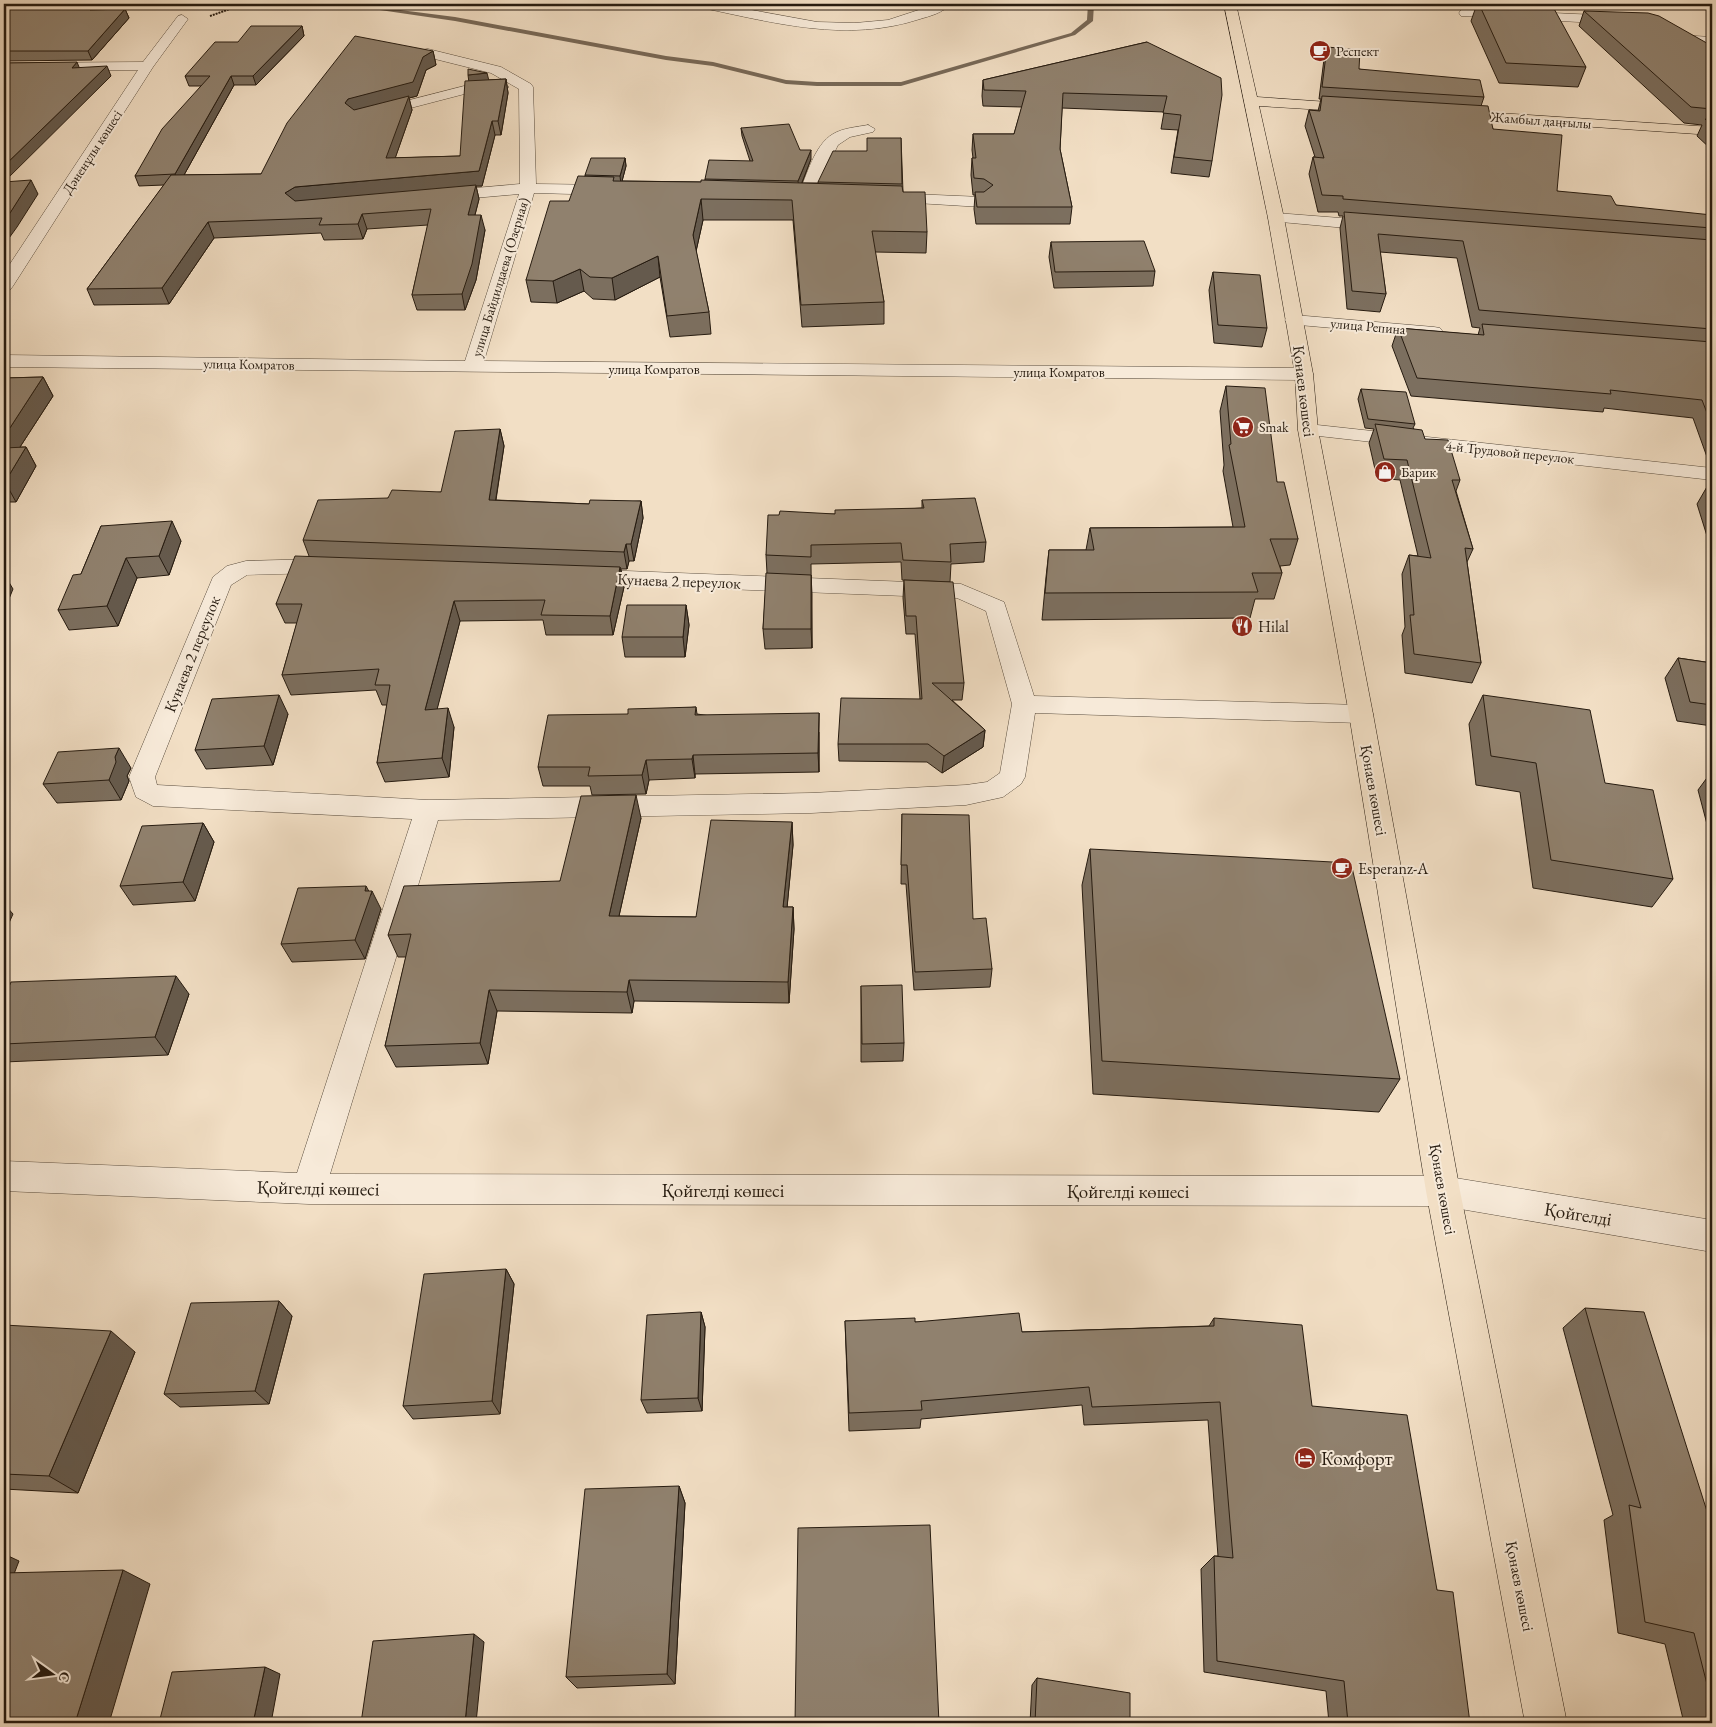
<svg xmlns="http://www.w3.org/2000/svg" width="1716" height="1727" font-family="'EB Garamond',serif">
<rect width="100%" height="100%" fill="#f2dfc5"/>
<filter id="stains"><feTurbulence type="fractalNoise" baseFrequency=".004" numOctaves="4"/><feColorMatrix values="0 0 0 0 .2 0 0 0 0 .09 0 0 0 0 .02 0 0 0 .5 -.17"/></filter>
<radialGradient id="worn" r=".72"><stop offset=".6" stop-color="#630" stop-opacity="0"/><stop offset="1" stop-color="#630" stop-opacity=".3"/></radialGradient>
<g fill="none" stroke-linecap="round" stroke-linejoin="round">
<path fill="#776857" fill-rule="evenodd" d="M339 4H353L455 17 666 56 713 62 786 80 817 82H901L1071 33 1087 20 1088 4H1094L1093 21 1075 35 901 86H817L786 84 713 66 666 60 455 21Z"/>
<g stroke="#594c3d" stroke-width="1">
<path id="minor" d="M697 4H719L817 22 855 23 888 20 937 4H950C943 13 930 16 920 19 847 43 775 23 703 8Z
M1465 9 1619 16 1625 20 1619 24 1461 16 1459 13 1461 10Z
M182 15 188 19 153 67 13 286 10 290 4 291V273L138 70 4 71V63L143 62 178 16Z
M1678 35 1712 37V45L1673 42 1672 39 1673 36Z
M428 49 501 67 531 84 533 87 536 184 611 185 619 190 611 195 534 193 484 361 1304 368 1311 370 1313 374 1311 378 1304 380 4 367V355L465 361 519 194 440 201 432 196 440 191 520 184 519 89 491 73 423 56 421 53 423 50Z
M476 83H502L509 87 502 91H476L376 117 369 113 371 110Z
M868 125 875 129 873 132 850 137 838 145 812 198H800L798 195C807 176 814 145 833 134 843 128 857 127 868 125Z
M889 193 982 197 990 202 982 207 883 201 881 198Z
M1276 213 1379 221 1387 226 1379 231 1270 221 1268 218Z
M1294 315 1434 327 1440 328 1443 332 1440 336 1434 337 1288 324 1285 320 1288 316Z
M1308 424 1712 468V480L1301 434 1298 430 1301 426Z
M317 559 961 584 1004 602 1034 696 1361 705 1370 708 1373 714 1370 720 1361 723 1035 713 1025 777 1021 784 1003 797 966 805 811 813 438 820 330 1174 1443 1176 1712 1220V1252L1443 1206 309 1204 4 1191V1161L297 1173 412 819 153 806 136 797 129 777 213 577 227 566 246 561ZM317 573 957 598 986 611 1012 704 1000 773 987 782 966 785 811 793 428 800 157 785 155 777 231 585 247 575Z"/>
</g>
<g stroke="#261b10" stroke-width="1">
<path id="major" d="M1224 4H1236L1257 97 1357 104 1364 108 1357 112 1259 106 1284 218 1313 374 1318 430 1373 714 1460 1191 1567 1723H1525L1426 1191 1349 714 1298 430 1295 374 1268 218Z
M1452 110 1712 127V135L1447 117 1445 114 1447 111Z"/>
</g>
<path stroke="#261b10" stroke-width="2" stroke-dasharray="2 1" stroke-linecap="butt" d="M210 16 244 4"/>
<use href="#minor" fill="#f7ead9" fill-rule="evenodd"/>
<use href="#major" fill="#f2dfc5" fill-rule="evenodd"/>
</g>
<path fill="#7c6f5f" stroke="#261b10" d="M4 4H5L4 12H5L13 4H108L103 9H125L129 18 92 60 4 61Z
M1477 4H1522L1586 67 1578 87 1499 83 1471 21Z
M1584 11 1712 46V150L1697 136 1702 125 1684 123 1579 26Z
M302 26 304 36 256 85H234L184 175 261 174 433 51 436 65 426 70 417 96 409 98 412 110 395 158 460 156 488 80 506 79 508 93 501 135H495L482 186H476L479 199 475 215 485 230 476 280 465 310H417L412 295 428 225 367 229 363 239 324 240 321 233 214 238 169 304 94 305 87 289 164 185 139 186 135 176 201 86H189L185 76Z
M1147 42 1212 161 1209 177 1171 173 1178 130 1161 129 1164 112 1062 108 1060 149 1072 207 1070 224H976L974 209 975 195H973L971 175 972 158H973L972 150 973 134H1014L1022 107 983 106 982 96 983 80Z
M1327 47 1359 69 1484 97 1481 106 1493 129 1557 191 1712 228V457H1707L1693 418 1604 408 1603 412 1411 396 1392 346 1398 328 1478 335 1480 328 1472 327 1457 258 1380 252 1386 294 1380 312 1347 309 1340 228 1343 216H1339L1338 212H1318L1309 174 1313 157H1315L1305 126 1309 110 1318 111 1321 99H1319L1324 59Z
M741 128 800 150 811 159 802 183H818V182L867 151 901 138 903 192 927 232 926 253 875 252 884 302V324L802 327 793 220H703L696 251 709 312 711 334 670 337 660 277 615 300 593 299 584 291 557 303 531 302 526 280 569 201 585 176V175L625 158 626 166 622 181 701 182 705 180V179L750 161 742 136Z
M1051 242 1155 271 1153 286 1054 288 1049 257Z
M1213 272 1267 328 1262 347 1214 343 1209 290Z
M43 377 53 396 20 447H26L36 466 16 502H4V378Z
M1226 386 1277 482 1298 539 1290 565 1280 566 1282 573 1274 599H1255L1250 618 1042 620 1046 577 1049 550H1086L1090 528 1233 527 1223 471 1224 465 1220 411Z
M1361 389 1415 424 1413 428 1425 439 1460 480 1456 491 1473 549 1467 562 1481 663 1472 683 1405 673 1402 635 1405 627 1402 574 1409 555 1418 556 1400 480 1377 478 1369 443 1374 429 1365 428 1358 399Z
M500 429 504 446 496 500 589 504 641 501 643 518 634 561H629L627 569H621L624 587 613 635H546L543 620 460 621 437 708 454 727 449 777 385 782 377 763 387 705H382L376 690 291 695 282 675 297 623H285L276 604 309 556 303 540 388 498 441 492Z
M1708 485H1712V537L1707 536 1697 504Z
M922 500 986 542 984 562 951 564 950 582 902 580 901 562 811 564 812 648 765 649 763 629 767 573 766 555 779 515 835 514 922 508Z
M101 526 181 541 169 575 137 578 118 626 69 630 58 610 81 574Z
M904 580 964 683 962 700H952L985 730 983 747 942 773 927 762 839 761 838 744 920 699 915 634H906L903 598Z
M686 605 689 625 685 657H625L622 637Z
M1678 658 1712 663V726L1677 721 1665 678Z
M1483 695 1673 879 1652 907 1533 888 1520 792 1476 785 1469 724Z
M696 707 697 714 819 732V772L695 774V778L649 780 646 794 592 795 590 786H543L538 767 628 714Z
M288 714 273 765 206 769 195 750Z
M131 768 127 776 129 781 121 800 57 803 43 784Z
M1712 771V828H1708L1698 790Z
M902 814 973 919 992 969 990 987 914 990 906 884H901Z
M641 818 619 916 696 917 792 822 793 845 787 907H793L794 929 789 1003 634 1001 632 1013 497 1011 488 1064 396 1067 385 1046 406 957H398L388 935 560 881Z
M203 823 214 842 195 901 133 905 120 886Z
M1090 849 1400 1079 1379 1112 1093 1094 1082 885Z
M381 909 365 959 292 962 281 944Z
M861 986 904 1043 903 1061 861 1062Z
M189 994 168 1055 4 1062V998Z
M506 1269 514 1284 500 1414 413 1419 403 1406Z
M279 1301 292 1316 269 1404 180 1407 164 1394Z
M1585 1308 1711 1524H1712V1723H1684L1665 1644 1618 1633 1604 1520 1613 1515 1563 1328Z
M701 1312 705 1327 702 1411 647 1413 641 1400Z
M1214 1318 1312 1406 1437 1590 1470 1723H1329L1326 1691 1204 1672 1201 1569 1214 1556H1218L1208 1420 1084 1425 1082 1405 921 1419 920 1428 849 1431 845 1321 915 1322 1022 1332 1209 1326Z
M4 1325 135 1352 78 1493 4 1489Z
M679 1486 685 1503 675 1684 577 1688 566 1677Z
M1037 1678 1130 1723H1030L1032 1685Z"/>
<path fill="#655a4d" stroke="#261b10" d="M96 4H108L94 19 90 10Z
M125 9 129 18 92 60 88 51Z
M302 26 304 36 256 85 253 76Z
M433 51 436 65 426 70 417 96 409 98 412 110 390 173 345 103 348 99Z
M77 62 81 72 72 68Z
M107 66 111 76 4 182V166Z
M487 73 489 81 469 83 468 75Z
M231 76 234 85 179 184 175 174Z
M506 79 508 93 501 135 498 121Z
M492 121 495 135 482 186H476L479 199 471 230 468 215 475 186 290 208 285 193 295 187 479 171Z
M811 150V159L799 190 798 181Z
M625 158 626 166 621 185 620 176Z
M31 180 38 194 17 227 4 245V222Z
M701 199 703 220 695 256 693 235Z
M362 214 367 229 363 239 358 224Z
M481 215 485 230 476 280 465 310 462 294Z
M208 222 214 238 169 304 162 288Z
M658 256 660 277 615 300 612 278Z
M580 269 584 291 557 303 553 281Z
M43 377 53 396 7 467 4 461V437Z
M500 429 504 446 493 517 489 500Z
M26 447 36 466 16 502 5 482Z
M641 501 643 518 634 561 631 544Z
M172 521 181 541 169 575 159 556Z
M626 544 629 561 627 569 624 552Z
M126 558 137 578 118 626 107 606Z
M620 567 624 587 613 635 610 616Z
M4 574 13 589 4 611Z
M811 575 812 594V648L811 629Z
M454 601 460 621 432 729 425 710Z
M686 605 689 625 685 657 683 637Z
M279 695 288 714 273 765 264 746Z
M448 708 454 727 449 777 442 758Z
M819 713V772L818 753Z
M985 730 983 747 942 773 944 756Z
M119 748 131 768 127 776 129 781 121 800 109 780 115 757Z
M693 755 695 774V778L692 759Z
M646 760 649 780 646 794 642 775Z
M636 795 641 818 614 938 609 916Z
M792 822 793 845 785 929 783 907Z
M203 823 214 842 195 901 183 882Z
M366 886 371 895 372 891 381 909 365 959 355 940Z
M5 905 13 914 4 934V907Z
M793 907 794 929 789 1003 788 982Z
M176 976 189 994 168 1055 155 1037Z
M629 980 634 1001 632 1013 627 992Z
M489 990 497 1011 488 1064 480 1043Z
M506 1269 514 1284 500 1414 492 1401Z
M279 1301 292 1316 269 1404 255 1391Z
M701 1312 705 1327 702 1411 698 1398Z
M111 1331 135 1352 78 1493 49 1476Z
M679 1486 685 1503 675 1684 667 1674Z
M4 1554 19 1561 9 1587 4 1585Z
M123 1570 150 1584 109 1723H75Z
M474 1634 484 1642 476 1723H465Z
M265 1667 280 1674 271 1723H253Z"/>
<path fill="#90816e" stroke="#261b10" d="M13 4H96L90 10 125 9 88 51H4V12H5Z
M1479 4H1522L1552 5 1586 67 1506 63Z
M1584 11 1648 13 1659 16 1712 46V109L1691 107Z
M251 26H302L253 76H231L175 174 135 176 162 129 210 76H185L215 42H238Z
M355 36 433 51 423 57 413 82 348 99 345 103 354 110 409 96 386 158 460 156 465 81 506 79 498 121H492L479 171 295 187 285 193 295 201 476 185 468 215H481L472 264 462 294 412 295 431 209 362 214 358 224 319 225 322 218 208 222 162 288 87 289 171 175 261 174 287 123Z
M1147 42 1221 78 1222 95 1212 161 1174 157 1181 115 1163 113 1167 96 1063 93 1060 149 1072 207H977L975 192H984L993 185 984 179 974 178 972 158H976L973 134H1014L1026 91 984 90 983 80Z
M1327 47 1360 50 1359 69 1480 80 1484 97 1322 87Z
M77 62 72 68 107 66 4 166V63Z
M468 69 487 73 468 75Z
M1322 96 1488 106 1493 129 1562 135 1557 191 1611 196 1616 205 1712 215V228L1343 199V196L1322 195 1313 157 1324 158 1309 110 1320 111Z
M1705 119 1712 120V126Z
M789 124 800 150H811L798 181 705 179 709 160 753 161 741 128Z
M867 138H901L902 184 818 182 833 151H867Z
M591 158H625L620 176 585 175Z
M578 176 614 177 613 181 701 182V180L902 186 903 192H925L927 232 872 231 884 302 801 305 792 200 701 199 693 235 709 312 667 316 658 256 612 278 590 277 580 269 553 281 526 280 550 201H569Z
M31 180 10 213 4 222V182Z
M1344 212 1712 240V329L1479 310 1463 241 1378 234 1386 294 1352 291Z
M1144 241 1155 271 1055 272 1051 242Z
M1213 272 1260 275 1267 328 1218 325Z
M1482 324 1712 342V426L1702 400 1610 390 1611 394 1417 378 1398 328 1484 335Z
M43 377 4 437V378Z
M1226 386 1265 388 1277 482H1284L1298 539H1270L1282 573H1252L1258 592 1045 593 1049 550H1094L1090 528 1245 527 1229 445 1231 444Z
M1361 389 1406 392 1415 424 1368 419Z
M1375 424 1422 430 1425 439 1448 440 1460 480H1452L1473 549 1465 548 1481 663 1414 654 1410 615H1414L1409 555 1431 558 1407 460 1384 459Z
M500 429 489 500 589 504 590 500 641 501 631 544H626L624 552 303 540 318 500 388 498 392 490 441 492 455 431Z
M26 447 5 482H4V448Z
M1708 485H1712V497Z
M975 498 986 542 950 544 951 562 903 560 901 543 811 545V557L766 555 768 515H779L780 511 835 514V510L924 508 922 500Z
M172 521 159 556 126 558 107 606 58 610 73 575 81 574 101 526Z
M295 556 620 567 610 616 541 615 545 600 454 601 425 710 448 708 442 758 377 763 390 685H375L379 669 282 675 302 604H276Z
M766 573 811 575V629H763Z
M904 580 953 582 964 683H932L985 730 944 756 928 744H838L841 698 922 699 916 616H906Z
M627 605H686L683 637H622Z
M1678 658 1712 663V705L1690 702Z
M279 695 264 746 195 750 212 699Z
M1483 695 1590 710 1605 783 1653 790 1673 879 1551 860 1536 763 1491 756Z
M696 707 695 715 819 713 818 753 693 755 692 759 646 760 642 775 588 776 590 767H538L548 715 628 714V709Z
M119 748 115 757 116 762 109 780 43 784 58 752Z
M636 795 609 916 696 917 711 820 792 822 783 907H793L788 982 629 980 627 992 489 990 480 1043 385 1046 411 934 388 935 404 886 560 881 581 796Z
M902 814 969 815 973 919 986 918 992 969 915 972 907 865H901Z
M203 823 183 882 120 886 142 826Z
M1090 849 1351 863 1400 1079 1102 1061Z
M366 886 365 891H372L355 940 281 944 298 888Z
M176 976 155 1037 4 1044V998L11 982Z
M902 985 904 1043 862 1044 861 986Z
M506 1269 492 1401 403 1406 424 1274Z
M279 1301 255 1391 164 1394 191 1303Z
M1585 1308 1644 1312 1711 1524H1712V1704L1694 1633 1645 1622 1629 1505 1641 1508Z
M701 1312 698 1398 641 1400 647 1315Z
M1019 1313 1022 1332 1214 1326V1318L1302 1325 1312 1406 1407 1415 1437 1590 1453 1592 1470 1723H1348L1344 1681 1217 1661 1214 1556 1233 1558 1220 1402 1092 1407 1089 1387 921 1401 922 1410 849 1413 845 1321 915 1318V1322Z
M4 1325 111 1331 49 1476 4 1474Z
M679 1486 667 1674 566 1677 585 1489Z
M930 1525 939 1723H795L798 1528Z
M123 1570 75 1723H4V1573Z
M474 1634 465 1723H361L373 1641Z
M265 1667 253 1723H159L172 1672Z
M1037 1678 1130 1693V1723H1035Z"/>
<defs>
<g id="cafe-disc" transform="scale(1.125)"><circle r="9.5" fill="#8f2418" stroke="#f7ead9"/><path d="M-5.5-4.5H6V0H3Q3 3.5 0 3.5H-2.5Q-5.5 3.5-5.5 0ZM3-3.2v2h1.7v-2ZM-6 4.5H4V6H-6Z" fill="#fff"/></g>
<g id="supermarket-disc" transform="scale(1.125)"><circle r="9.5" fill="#8f2418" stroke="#f7ead9"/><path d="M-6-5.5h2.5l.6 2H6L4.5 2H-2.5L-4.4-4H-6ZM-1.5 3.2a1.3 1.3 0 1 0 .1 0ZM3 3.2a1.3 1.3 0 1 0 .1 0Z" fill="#fff"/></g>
<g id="shop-disc" transform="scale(1.125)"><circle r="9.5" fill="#8f2418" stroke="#f7ead9"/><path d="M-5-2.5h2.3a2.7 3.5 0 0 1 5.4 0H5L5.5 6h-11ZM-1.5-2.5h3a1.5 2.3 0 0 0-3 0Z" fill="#fff"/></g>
<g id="restaurant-disc" transform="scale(1.125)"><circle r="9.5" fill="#8f2418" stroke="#f7ead9"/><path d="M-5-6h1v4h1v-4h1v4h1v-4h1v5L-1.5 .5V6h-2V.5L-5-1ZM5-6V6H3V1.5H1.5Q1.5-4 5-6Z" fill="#fff"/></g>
<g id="hotel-disc" transform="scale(1.125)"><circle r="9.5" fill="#8f2418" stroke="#f7ead9"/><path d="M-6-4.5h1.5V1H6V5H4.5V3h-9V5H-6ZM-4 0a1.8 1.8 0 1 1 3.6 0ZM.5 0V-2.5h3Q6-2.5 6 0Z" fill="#fff"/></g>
</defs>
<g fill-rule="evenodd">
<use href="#cafe-disc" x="1320" y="51"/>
<use href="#supermarket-disc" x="1243" y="427"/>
<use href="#shop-disc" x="1385" y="472"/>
<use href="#restaurant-disc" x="1242" y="626"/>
<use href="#cafe-disc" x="1342" y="868"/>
<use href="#hotel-disc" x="1305" y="1458"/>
</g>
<g text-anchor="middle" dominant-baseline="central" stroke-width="4" stroke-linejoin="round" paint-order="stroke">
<g font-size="14" fill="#261b10" stroke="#f7ead9" text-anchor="start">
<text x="1336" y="51">Респект</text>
<text x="1259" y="427">Smak</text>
<text x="1401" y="472">Барик</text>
</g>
<g font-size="14" fill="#261b10" stroke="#f7ead9">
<text transform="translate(1541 120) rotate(4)">Жамбыл даңғылы</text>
<text transform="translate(92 152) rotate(-57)">Дәненұлы көшесі</text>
<text transform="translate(500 277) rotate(-73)">улица Байдилдаева (Озерная)</text>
<text transform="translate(1368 326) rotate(5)">улица Репина</text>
<text transform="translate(249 364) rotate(1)">улица Комратов</text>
<text x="654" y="369">улица Комратов</text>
<text x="1059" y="372">улица Комратов</text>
<text transform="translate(1510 452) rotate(6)">4-й Трудовой переулок</text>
</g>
<g font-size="16" fill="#261b10" stroke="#f7ead9">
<text transform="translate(1304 391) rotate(83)">Қонаев көшесі</text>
<text transform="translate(679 581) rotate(2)">Кунаева 2 переулок</text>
<text transform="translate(192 654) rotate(-68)">Кунаева 2 переулок</text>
<text transform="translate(1374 790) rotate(80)">Қонаев көшесі</text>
<text transform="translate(1443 1189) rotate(80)">Қонаев көшесі</text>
<text transform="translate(1520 1586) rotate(79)">Қонаев көшесі</text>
</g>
<g font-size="16" fill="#261b10" stroke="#f7ead9" text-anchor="start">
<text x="1258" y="626">Hilal</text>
<text x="1358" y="868">Esperanz-A</text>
</g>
<g font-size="19" fill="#261b10" stroke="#f7ead9">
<text transform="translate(318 1188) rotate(1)">Қойгелді көшесі</text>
<text x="723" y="1190">Қойгелді көшесі</text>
<text x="1128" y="1191">Қойгелді көшесі</text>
<text transform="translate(1578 1214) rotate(9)">Қойгелді</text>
</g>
<g font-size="19" fill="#261b10" stroke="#f7ead9" text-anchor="start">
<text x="1321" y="1458">Комфорт</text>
</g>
</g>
<rect width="1716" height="1727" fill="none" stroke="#f2dfc5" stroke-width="20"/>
<rect x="5" y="5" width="1706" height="1717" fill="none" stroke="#261b10" stroke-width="2.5"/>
<rect x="10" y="10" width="1696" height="1707" fill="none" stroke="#261b10"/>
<g transform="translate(52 1674) rotate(104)" stroke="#f7ead9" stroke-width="4" paint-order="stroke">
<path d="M0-4L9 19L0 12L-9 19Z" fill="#261b10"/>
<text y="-8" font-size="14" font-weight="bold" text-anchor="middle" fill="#261b10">С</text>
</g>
<rect width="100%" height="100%" filter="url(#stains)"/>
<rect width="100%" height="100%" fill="url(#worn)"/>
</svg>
